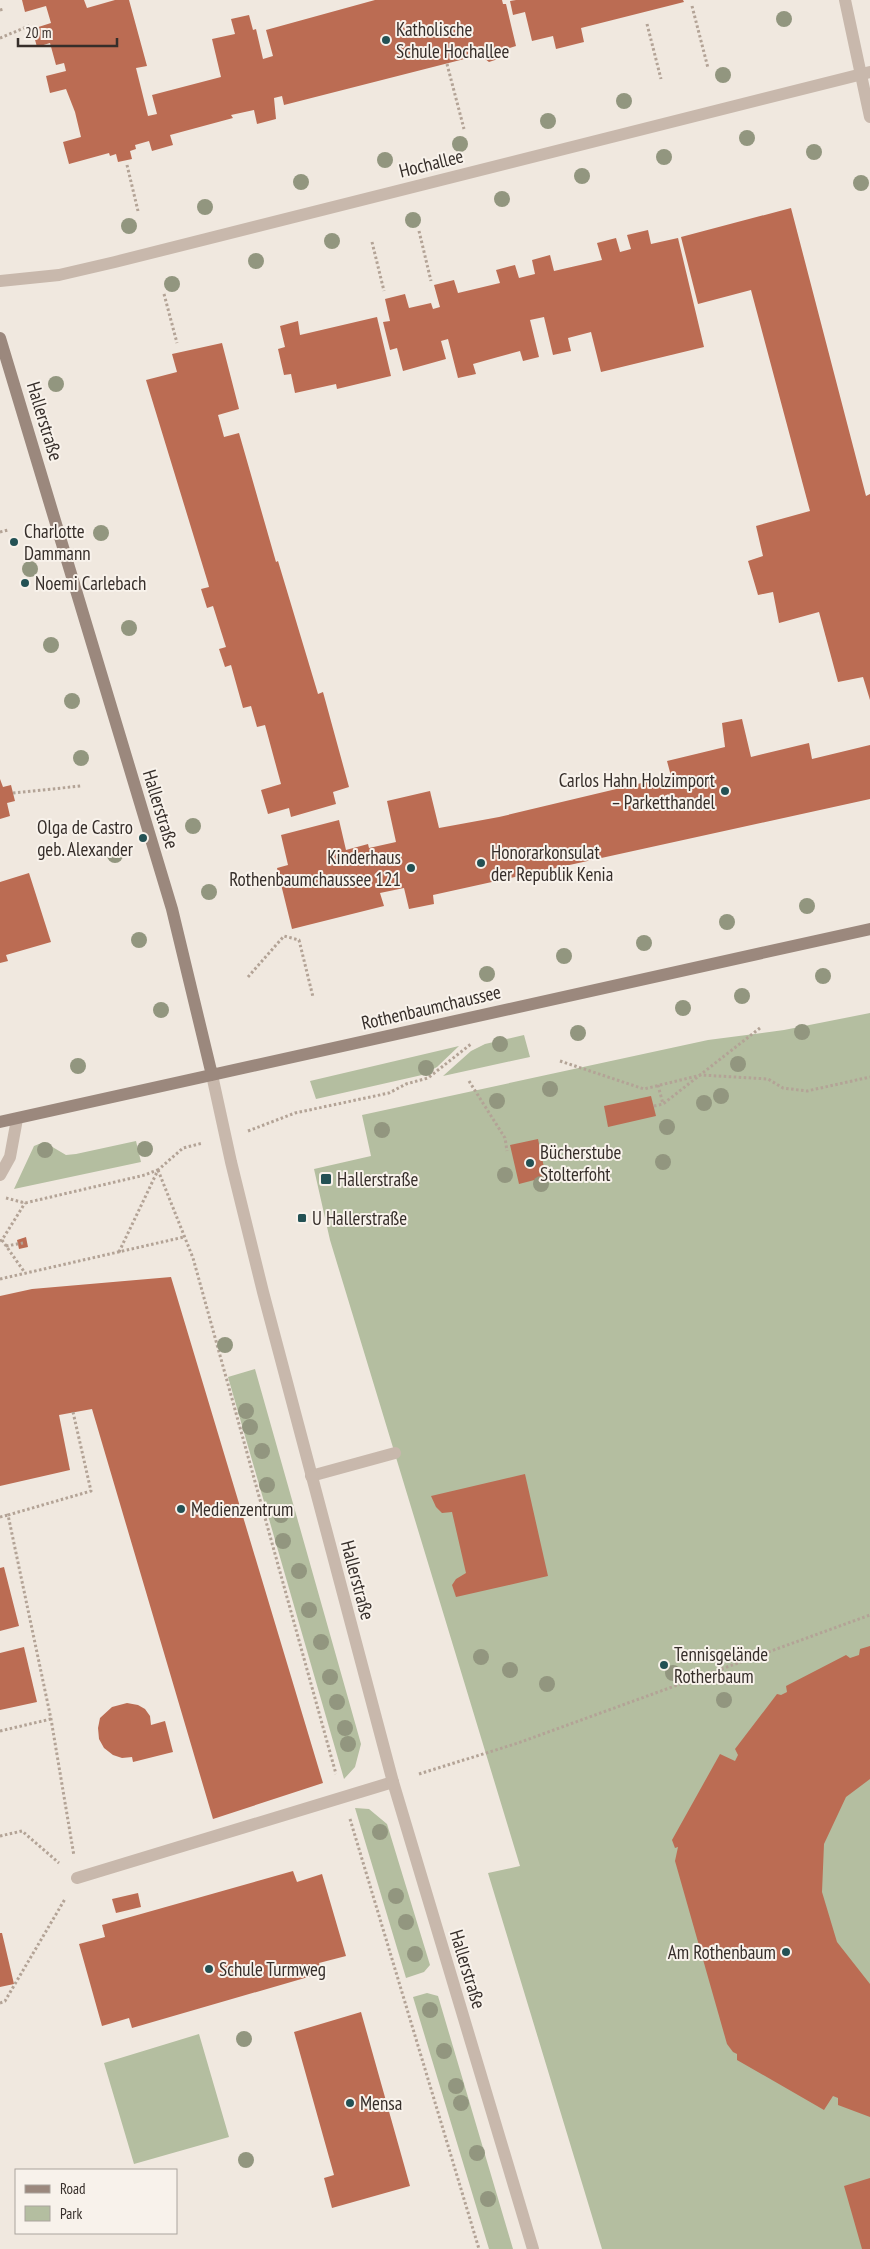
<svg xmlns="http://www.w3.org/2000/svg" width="870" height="2249" font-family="'PT Sans Narrow',sans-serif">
<rect width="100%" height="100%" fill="#f0e8df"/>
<path fill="#b4bea0" d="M870 1013V2249H602L488 1873 520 1866 330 1240 314 1169 371 1156 362 1115 708 1040 784 1030Z
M524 1035 530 1057 443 1076 471 1051 485 1044Z
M459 1046 437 1067 422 1075 316 1099 310 1081Z
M136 1141 141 1162 14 1189 34 1146 44 1142 66 1155 76 1154Z
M255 1369 361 1744 355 1767 344 1779 228 1377Z
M355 1808 369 1809 387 1824 430 1965 424 1972 406 1978Z
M427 1993 438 1996 513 2249H489L413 1997Z
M199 2034 229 2137 134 2164 104 2063Z"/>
<path fill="#bb6c53" d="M22 0H84L87 8 115 0H129L147 66 136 68 148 116 157 114 152 95 221 77 212 39 235 34 231 19 249 15 253 30 256 29 263 59 273 56 266 30 375 0H502L503 4H506L516 46 503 50 498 59 489 62 480 55 284 105 282 96 274 98 276 119 257 124 254 110 231 115 233 118 170 135 173 145 152 151 149 141 135 145 136 149 130 151 132 159 118 162 116 154 110 156 109 153 69 164 63 142 81 137 75 112 66 89 50 93 46 76 66 71 64 63 56 65 50 43 37 47 32 29 51 23 46 6 25 12Z
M516 0H683L684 2 581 28 584 42 556 49 553 36 532 41 525 12 513 15 510 1Z
M791 208 866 496 870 494V700L863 677 838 682 819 612 779 623 773 592 758 595 748 561 763 556 756 526 810 511 751 290 698 304 681 237Z
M648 230 651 244 678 238 704 347 601 372 591 332 568 338 571 351 553 355 544 317 530 320 539 357 523 361 520 351 498 357 473 364 476 374 458 378 448 339 441 341 446 359 403 371 397 348 390 350 383 322 390 321 385 299 405 294 409 308 431 303 433 309 440 307 434 285 454 280 458 293 500 283 496 270 515 265 519 278 535 274 532 260 550 255 554 271 602 260 597 243 616 238 620 252 631 249 627 235Z
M377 317 391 376 337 389 336 384 295 393 291 374 284 375 278 349 285 347 280 326 298 321 300 335Z
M222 343 239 409 218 415 224 437 239 433 276 562 278 561 318 694 323 692 349 787 333 792 336 804 291 817 289 808 268 814 261 790 281 784 265 725 257 727 251 706 243 708 231 665 225 667 219 649 226 647 213 606 207 608 201 589 209 587 208 583 146 380 177 372 172 354Z
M742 719 751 757 809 743 812 759 870 745V799L433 895 434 904 409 909 404 888 380 893 384 906 292 929 277 868 288 865 281 835 339 820 346 850 368 844 369 848 396 842 387 801 430 791 439 828 499 817 671 776 667 761 725 747 722 723Z
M0 779 3 787 11 785 15 801 7 803 10 816 0 819Z
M29 873 51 942 6 955 8 961 0 963V882Z
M651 1096 656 1116 608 1127 604 1106Z
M538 1139 546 1177 519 1184 510 1145Z
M26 1237 28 1247 19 1249 17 1240Z
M171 1277 323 1783 213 1819 92 1409 59 1415 70 1470 0 1486V1296L32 1289Z
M525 1474 548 1576 456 1597 452 1585 456 1579 466 1573 452 1512 442 1513 436 1507 431 1496Z
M4 1567 19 1626 0 1631V1568Z
M870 1646V1779L846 1797 824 1844 822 1892 837 1942 870 1984V2117L838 2105V2098L833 2096 824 2110 737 2060V2054L733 2052 727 2044 675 1861 678 1847 675 1848 672 1840 720 1754 735 1761 738 1755 735 1749 777 1694 781 1695 787 1692 786 1686 846 1655 850 1658 859 1655 860 1649Z
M24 1647 37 1702 0 1710V1653Z
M127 1703 138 1705 145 1709 150 1716 151 1725 165 1721 173 1752 133 1762 132 1757 122 1758 113 1755 104 1748 99 1739 98 1728 100 1718 112 1707Z
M293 1871 297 1882 322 1874 346 1956 319 1963 322 1973 132 2028 129 2018 102 2026 79 1944 105 1937 102 1925Z
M138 1893 141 1907 116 1913 112 1899Z
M0 1933H2L14 1984 0 1987Z
M361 2012 410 2186 332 2208 324 2178 334 2175 294 2032Z
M870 2178V2249H862L844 2186Z"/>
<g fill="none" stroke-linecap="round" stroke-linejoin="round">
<path stroke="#b3a396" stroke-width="3" stroke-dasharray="2.5 2.5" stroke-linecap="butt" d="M692 6 708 68
M0 10 4 9
M647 24 661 79
M0 38 29 26
M447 64 464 129
M127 165 138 211
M419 231 431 281
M372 242 384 291
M164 294 177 343
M0 532 8 530
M13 793 81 786
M248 977 284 936 299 940 313 997
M560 1061 644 1089 701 1075 768 1079 783 1088 807 1091 870 1077
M469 1081 505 1138 507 1151
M658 1085 663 1104
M654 1106 663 1104 760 1028
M248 1131 295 1113 389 1093 406 1084 428 1078 471 1044
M158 1170 193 1258 336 1774
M6 1198 25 1203 145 1175 157 1170
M2 1240 25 1273
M0 1241 2 1240 25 1203
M6 1246 23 1243
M119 1252 158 1170 183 1148 203 1143
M0 1279 184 1237
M73 1412 91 1491 8 1515 51 1719 74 1856
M0 1517 8 1515
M0 1731 51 1719
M419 1774 518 1743 870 1615
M350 1819 479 2249
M0 1836 22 1831 59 1863
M0 2003 5 2001 65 1899"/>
<path stroke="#c8b8ac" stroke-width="12" d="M0 1175 10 1157 17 1119
M311 1476 395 1453
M77 1878 393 1782"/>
<path stroke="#c8b8ac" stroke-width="12" d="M845 0 870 117"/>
<path stroke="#c8b8ac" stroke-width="12" d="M0 281 59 275 115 262 870 72
M212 1075 231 1162 263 1292 393 1782 533 2249"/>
<path stroke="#9b887d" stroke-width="12" d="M0 338 172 909 212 1075
M0 1122 870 929"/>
</g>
<g fill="#92967f">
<circle cx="784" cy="19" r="8"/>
<circle cx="723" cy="75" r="8"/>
<circle cx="624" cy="101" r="8"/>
<circle cx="548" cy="121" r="8"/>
<circle cx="747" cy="138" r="8"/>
<circle cx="460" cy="144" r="8"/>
<circle cx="814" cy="152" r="8"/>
<circle cx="664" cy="157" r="8"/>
<circle cx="385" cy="160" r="8"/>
<circle cx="582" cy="176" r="8"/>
<circle cx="301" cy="182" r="8"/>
<circle cx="861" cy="183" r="8"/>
<circle cx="502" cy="199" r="8"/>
<circle cx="205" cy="207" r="8"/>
<circle cx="413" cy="220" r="8"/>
<circle cx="129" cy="226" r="8"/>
<circle cx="332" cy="241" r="8"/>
<circle cx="256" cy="261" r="8"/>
<circle cx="172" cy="284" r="8"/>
<circle cx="56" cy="384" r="8"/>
<circle cx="101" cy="533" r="8"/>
<circle cx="30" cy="569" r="8"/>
<circle cx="129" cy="628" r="8"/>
<circle cx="51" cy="645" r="8"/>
<circle cx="72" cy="701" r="8"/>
<circle cx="81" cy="758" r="8"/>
<circle cx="193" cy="826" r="8"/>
<circle cx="115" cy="855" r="8"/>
<circle cx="209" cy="892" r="8"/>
<circle cx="807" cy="906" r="8"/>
<circle cx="727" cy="922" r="8"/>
<circle cx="139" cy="940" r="8"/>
<circle cx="644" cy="943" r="8"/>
<circle cx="564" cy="956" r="8"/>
<circle cx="487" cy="974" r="8"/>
<circle cx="823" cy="976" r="8"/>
<circle cx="742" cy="996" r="8"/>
<circle cx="683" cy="1008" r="8"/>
<circle cx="161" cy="1010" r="8"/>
<circle cx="802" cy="1032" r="8"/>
<circle cx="578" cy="1033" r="8"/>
<circle cx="500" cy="1044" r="8"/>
<circle cx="738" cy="1064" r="8"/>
<circle cx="78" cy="1066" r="8"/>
<circle cx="426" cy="1068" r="8"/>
<circle cx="550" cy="1089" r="8"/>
<circle cx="721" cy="1096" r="8"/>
<circle cx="497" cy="1101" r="8"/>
<circle cx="704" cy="1103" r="8"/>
<circle cx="667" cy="1127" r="8"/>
<circle cx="382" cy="1130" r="8"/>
<circle cx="145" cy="1149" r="8"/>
<circle cx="45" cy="1150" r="8"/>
<circle cx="663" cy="1162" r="8"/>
<circle cx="505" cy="1175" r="8"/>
<circle cx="541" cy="1184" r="8"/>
<circle cx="225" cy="1345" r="8"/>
<circle cx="246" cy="1411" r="8"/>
<circle cx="250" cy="1427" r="8"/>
<circle cx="262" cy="1451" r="8"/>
<circle cx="267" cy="1485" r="8"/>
<circle cx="281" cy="1515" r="8"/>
<circle cx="283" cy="1541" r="8"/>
<circle cx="299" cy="1571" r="8"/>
<circle cx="309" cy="1610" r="8"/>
<circle cx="321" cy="1642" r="8"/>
<circle cx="481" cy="1657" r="8"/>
<circle cx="510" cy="1670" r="8"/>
<circle cx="673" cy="1673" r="8"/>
<circle cx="330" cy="1677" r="8"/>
<circle cx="547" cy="1684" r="8"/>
<circle cx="724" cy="1700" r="8"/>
<circle cx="337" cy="1702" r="8"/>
<circle cx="345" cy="1728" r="8"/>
<circle cx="348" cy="1744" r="8"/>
<circle cx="380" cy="1832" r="8"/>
<circle cx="396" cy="1896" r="8"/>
<circle cx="406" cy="1922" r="8"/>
<circle cx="415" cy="1954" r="8"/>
<circle cx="430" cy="2010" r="8"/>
<circle cx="244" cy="2039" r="8"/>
<circle cx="444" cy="2051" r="8"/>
<circle cx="456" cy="2086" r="8"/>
<circle cx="461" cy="2103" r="8"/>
<circle cx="477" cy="2153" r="8"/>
<circle cx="246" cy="2160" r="8"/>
<circle cx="488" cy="2199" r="8"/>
</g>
<g fill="#235154" stroke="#f8f2eb" stroke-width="2">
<circle cx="386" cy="40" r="5"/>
<circle cx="14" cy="542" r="5"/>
<circle cx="25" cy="583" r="5"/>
<circle cx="725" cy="791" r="5"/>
<circle cx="143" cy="838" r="5"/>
<circle cx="481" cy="863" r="5"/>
<circle cx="411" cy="868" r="5"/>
<circle cx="530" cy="1163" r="5"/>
<rect x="320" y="1173" width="12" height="12" rx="2.5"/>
<rect x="297" y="1213" width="10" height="10" rx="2.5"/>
<circle cx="181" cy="1509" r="5"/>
<circle cx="664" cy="1665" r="5"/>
<circle cx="786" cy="1952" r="5"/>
<circle cx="209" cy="1969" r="5"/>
<circle cx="350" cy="2103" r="5"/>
</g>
<g text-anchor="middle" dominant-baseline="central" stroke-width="4" stroke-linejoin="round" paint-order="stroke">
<g font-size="19" fill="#362e2a" stroke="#f8f2eb" text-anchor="start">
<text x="396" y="29">Katholische<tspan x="396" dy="22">Schule Hochallee</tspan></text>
<text x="24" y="531">Charlotte<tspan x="24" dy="22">Dammann</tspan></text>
<text x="35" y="583">Noemi Carlebach</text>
<text x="715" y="780" text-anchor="end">Carlos Hahn Holzimport<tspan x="715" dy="22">– Parketthandel</tspan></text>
<text x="133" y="827" text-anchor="end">Olga de Castro<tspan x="133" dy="22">geb. Alexander</tspan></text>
<text x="491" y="852">Honorarkonsulat<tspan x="491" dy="22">der Republik Kenia</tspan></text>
<text x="401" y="857" text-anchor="end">Kinderhaus<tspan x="401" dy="22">Rothenbaumchaussee 121</tspan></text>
<text x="540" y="1152">Bücherstube<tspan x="540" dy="22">Stolterfoht</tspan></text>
<text x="337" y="1179">Hallerstraße</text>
<text x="312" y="1218">U Hallerstraße</text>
<text x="191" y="1509">Medienzentrum</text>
<text x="674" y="1654">Tennisgelände<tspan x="674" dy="22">Rotherbaum</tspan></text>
<text x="776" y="1952" text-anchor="end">Am Rothenbaum</text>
<text x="219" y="1969">Schule Turmweg</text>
<text x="360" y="2103">Mensa</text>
</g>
<g font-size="19" fill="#362e2a" stroke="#f8f2eb">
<text transform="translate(431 163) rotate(-14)">Hochallee</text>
<text transform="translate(45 421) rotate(73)">Hallerstraße</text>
<text transform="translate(161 809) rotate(73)">Hallerstraße</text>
<text transform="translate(431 1007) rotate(-13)">Rothenbaumchaussee</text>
<text transform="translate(358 1580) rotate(75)">Hallerstraße</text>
<text transform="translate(468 1969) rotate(73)">Hallerstraße</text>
</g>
</g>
<rect x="15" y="2169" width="162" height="65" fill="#f8f2eb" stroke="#aaa49e"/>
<rect x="25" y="2185" width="25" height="8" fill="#9b887d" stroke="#aaa49e"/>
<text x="60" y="2194" font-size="15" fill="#362e2a">Road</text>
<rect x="25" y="2206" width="25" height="15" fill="#b4bea0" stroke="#aaa49e"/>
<text x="60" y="2219" font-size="15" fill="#362e2a">Park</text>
<path d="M18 38v8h99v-8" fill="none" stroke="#362e2a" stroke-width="2.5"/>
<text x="25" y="38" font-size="15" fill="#362e2a" stroke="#f8f2eb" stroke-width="4" paint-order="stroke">20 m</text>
</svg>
